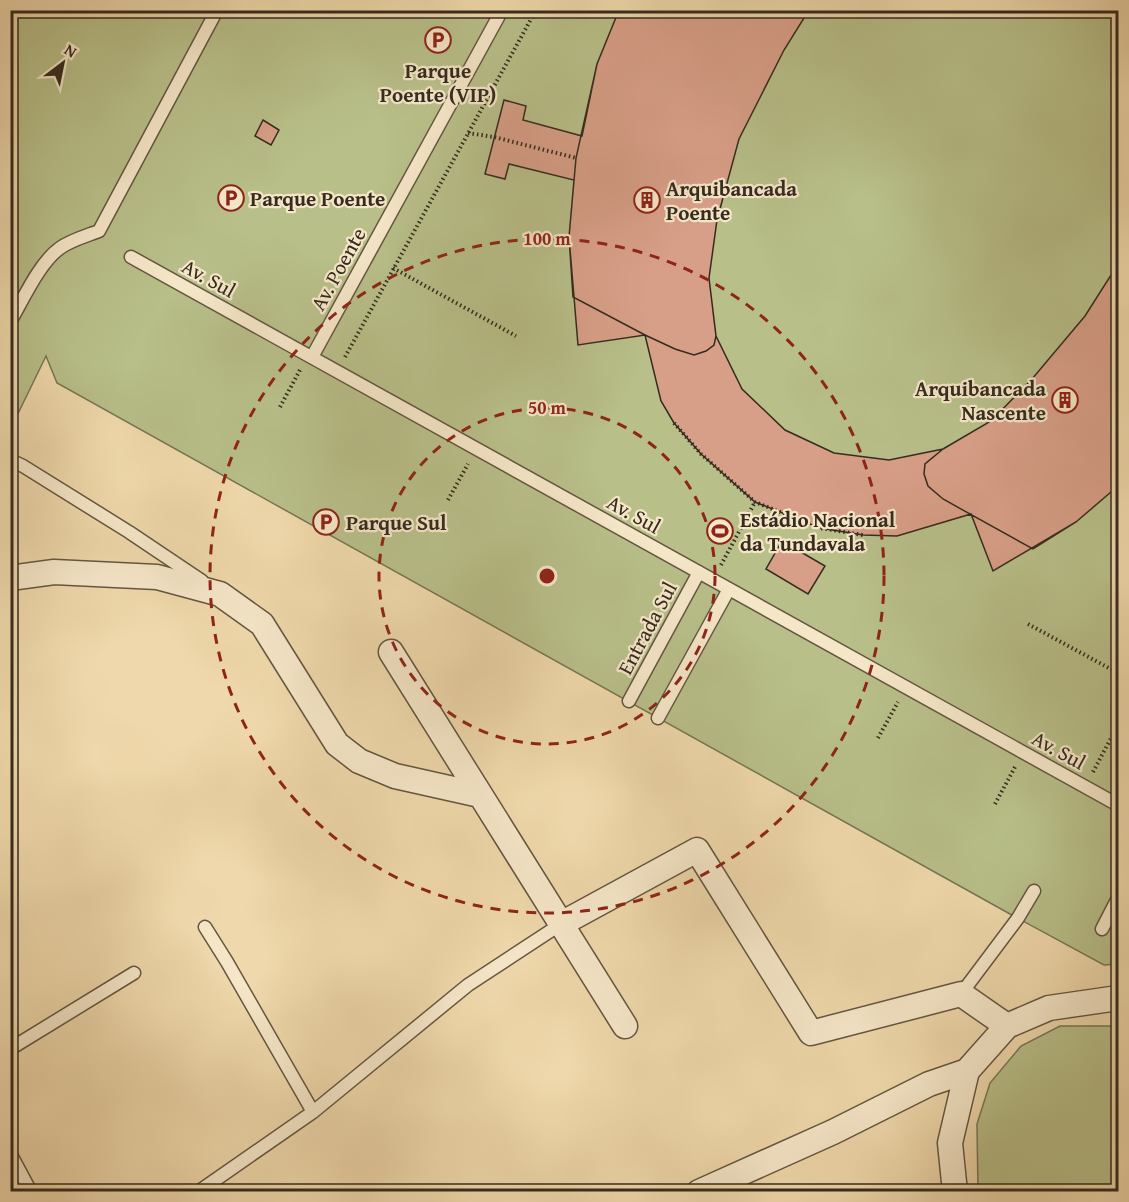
<svg xmlns="http://www.w3.org/2000/svg" width="1129" height="1202" font-family="'Gentium Book Plus',serif">
<rect width="100%" height="100%" fill="#efd8ab"/>
<filter id="stains"><feTurbulence type="fractalNoise" baseFrequency=".00333" numOctaves="4"/><feColorMatrix values="0 0 0 0 .2 0 0 0 0 .09 0 0 0 0 .02 0 0 0 .5 -.17"/></filter>
<radialGradient id="worn" r=".72"><stop offset=".6" stop-color="#630" stop-opacity="0"/><stop offset="1" stop-color="#630" stop-opacity=".3"/></radialGradient>
<path fill="#b8bf89" stroke="#767554" stroke-width="1.5" d="M11 11H1118V964L1104 965 1010 914 57 383 46 356 11 428Z
M1060 1026H1118V1191H978L977 1124 990 1083 1021 1046Z"/>
<path fill="#d89f88" stroke="#352b1e" stroke-width="1.5" d="M619 10H809L784 50 739 139 717 220 709 278 716 336 742 389 785 430 834 453 889 460 943 449 991 421 1032 379 1085 316 1118 264V486L1076 522 993 571 971 514 897 536 863 535 820 528 755 502 701 454 674 423 661 401 645 335 578 345 569 237 574 180 509 164 505 179 485 174 504 100 526 106 523 120 582 136 597 64Z
M619 10H809L784 50 739 139 717 220 709 278 716 336 714 345 706 351 694 355 675 349 645 335 573 297 569 237 576 158 597 64Z
M263 120 279 130 271 145 255 136Z
M1118 264V486L1076 522 1033 549 943 499 928 486 924 474 925 464 943 449 991 421 1032 379 1085 316Z
M782 541 825 566 808 594 766 569Z"/>
<g fill="none" stroke-linecap="round" stroke-linejoin="round">
<g stroke="#645641" stroke-width="15">
<path id="lane" d="M131 257 1118 805
M10 322C23 300 39 263 60 248 71 240 86 236 99 231L217 10
M312 357 502 10
M10 460 23 466 129 532 202 581
M629 701 699 572
M658 718 729 589
M205 927 227 962 313 1112
M1102 929 1118 898
M961 994 1018 918 1034 891
M10 1049 134 973
M10 1153 31 1192
M198 1192 313 1112 468 985 561 924"/>
</g>
<g stroke="#645641" stroke-width="27">
<path id="street" d="M10 578 54 572 157 577 220 594 262 624 337 744 359 761 395 776 480 795
M391 652 625 1026
M561 924 697 850 811 1033 961 994 1007 1026
M699 1192 833 1132 929 1084 967 1071
M955 1192 950 1143 967 1071 1007 1026 1049 1008 1118 998"/>
</g>
<path stroke="#352b1e" stroke-width="4" stroke-dasharray="1.5 3" stroke-linecap="butt" d="M468 133 494 137 576 158
M393 268 516 336
M345 357 536 10
M280 407 301 368
M674 423 701 454 755 502 820 528 863 535
M448 500 468 464
M721 565 755 502
M1028 624 1118 673
M878 738 898 702
M1093 772 1118 725
M995 804 1015 767"/>
<use href="#lane" stroke="#f5e6c8" stroke-width="12"/>
<use href="#street" stroke="#f5e6c8" stroke-width="24"/>
</g>
<g fill="none" stroke="#8f2418" stroke-width="3" stroke-dasharray="10 8">
<circle cx="547" cy="576" r="168"/>
<circle cx="547" cy="576" r="337"/>
</g>
<defs>
<g id="parking-ring" transform="scale(1.35)"><circle r="9.5" fill="#f5e6c8" stroke="#8f2418" stroke-width="1.5"/><path d="M-3.5-5.5H1a3.5 3.5 0 0 1 0 7H-1V5.5H-3.5ZM-1-3.4V-.6H.8a1.4 1.4 0 0 0 0-2.8Z" fill="#8f2418"/></g>
<g id="building-ring" transform="scale(1.35)"><circle r="9.5" fill="#f5e6c8" stroke="#8f2418" stroke-width="1.5"/><path d="M-4-6H4V6H1V3H-1V6H-4ZM-2.5-4.3h1.7v1.8h-1.7ZM.8-4.3h1.7v1.8H.8ZM-2.5-1h1.7V.8h-1.7ZM.8-1h1.7V.8H.8Z" fill="#8f2418"/></g>
<g id="stadium-ring" transform="scale(1.35)"><circle r="9.5" fill="#f5e6c8" stroke="#8f2418" stroke-width="1.5"/><path d="M0-5a6.5 5 0 1 0 0 10a6.5 5 0 1 0 0-10ZM-3.5-1.8h7v3.6h-7Z" fill="#8f2418"/></g>
</defs>
<g fill-rule="evenodd">
<use href="#parking-ring" x="438" y="40"/>
<use href="#parking-ring" x="231" y="198"/>
<use href="#building-ring" x="647" y="200"/>
<use href="#building-ring" x="1065" y="400"/>
<use href="#parking-ring" x="326" y="522"/>
<use href="#stadium-ring" x="720" y="531"/>
</g>
<g text-anchor="middle" dominant-baseline="central" stroke-width="4.5" stroke-linejoin="round" paint-order="stroke">
<g font-size="21" font-weight="bold" fill="#352b1e" stroke="#f5e6c8" text-anchor="start">
<text x="438" y="70" text-anchor="middle">Parque<tspan x="438" dy="24">Poente (VIP)</tspan></text>
<text x="666" y="188">Arquibancada<tspan x="666" dy="24">Poente</tspan></text>
<text x="250" y="198">Parque Poente</text>
<text x="1046" y="388" text-anchor="end">Arquibancada<tspan x="1046" dy="24">Nascente</tspan></text>
<text x="740" y="519">Estádio Nacional<tspan x="740" dy="24">da Tundavala</tspan></text>
<text x="346" y="522">Parque Sul</text>
</g>
<g font-size="21" fill="#352b1e" stroke="#f5e6c8">
<text transform="translate(338 269) rotate(-61)">Av. Poente</text>
<text transform="translate(209 278) rotate(29)">Av. Sul</text>
<text transform="translate(634 514) rotate(29)">Av. Sul</text>
<text transform="translate(647 628) rotate(-62)">Entrada Sul</text>
<text transform="translate(1059 750) rotate(29)">Av. Sul</text>
</g>
</g>
<circle cx="547" cy="576" r="9" fill="#8f2418" stroke="#f5e6c8" stroke-width="3"/>
<g font-size="18" text-anchor="middle" font-weight="bold" fill="#8f2418" stroke="#f5e6c8" stroke-width="4.5" stroke-linejoin="round" paint-order="stroke">
<text x="547" y="245">100 m</text>
<text x="547" y="414">50 m</text>
</g>
<rect width="1129" height="1202" fill="none" stroke="#efd8ab" stroke-width="36"/>
<rect x="12" y="12" width="1105" height="1178" fill="none" stroke="#352b1e" stroke-width="3"/>
<rect x="18" y="18" width="1093" height="1166" fill="none" stroke="#352b1e" stroke-width="1.5"/>
<g transform="translate(63 63) rotate(32)" stroke="#f5e6c8" stroke-width="4.5" paint-order="stroke">
<path d="M0-4.5L10 22L0 15L-10 22Z" fill="#352b1e"/>
<text y="-9" font-size="16" font-weight="bold" text-anchor="middle" fill="#352b1e">N</text>
</g>
<rect width="100%" height="100%" filter="url(#stains)"/>
<rect width="100%" height="100%" fill="url(#worn)"/>
</svg>
